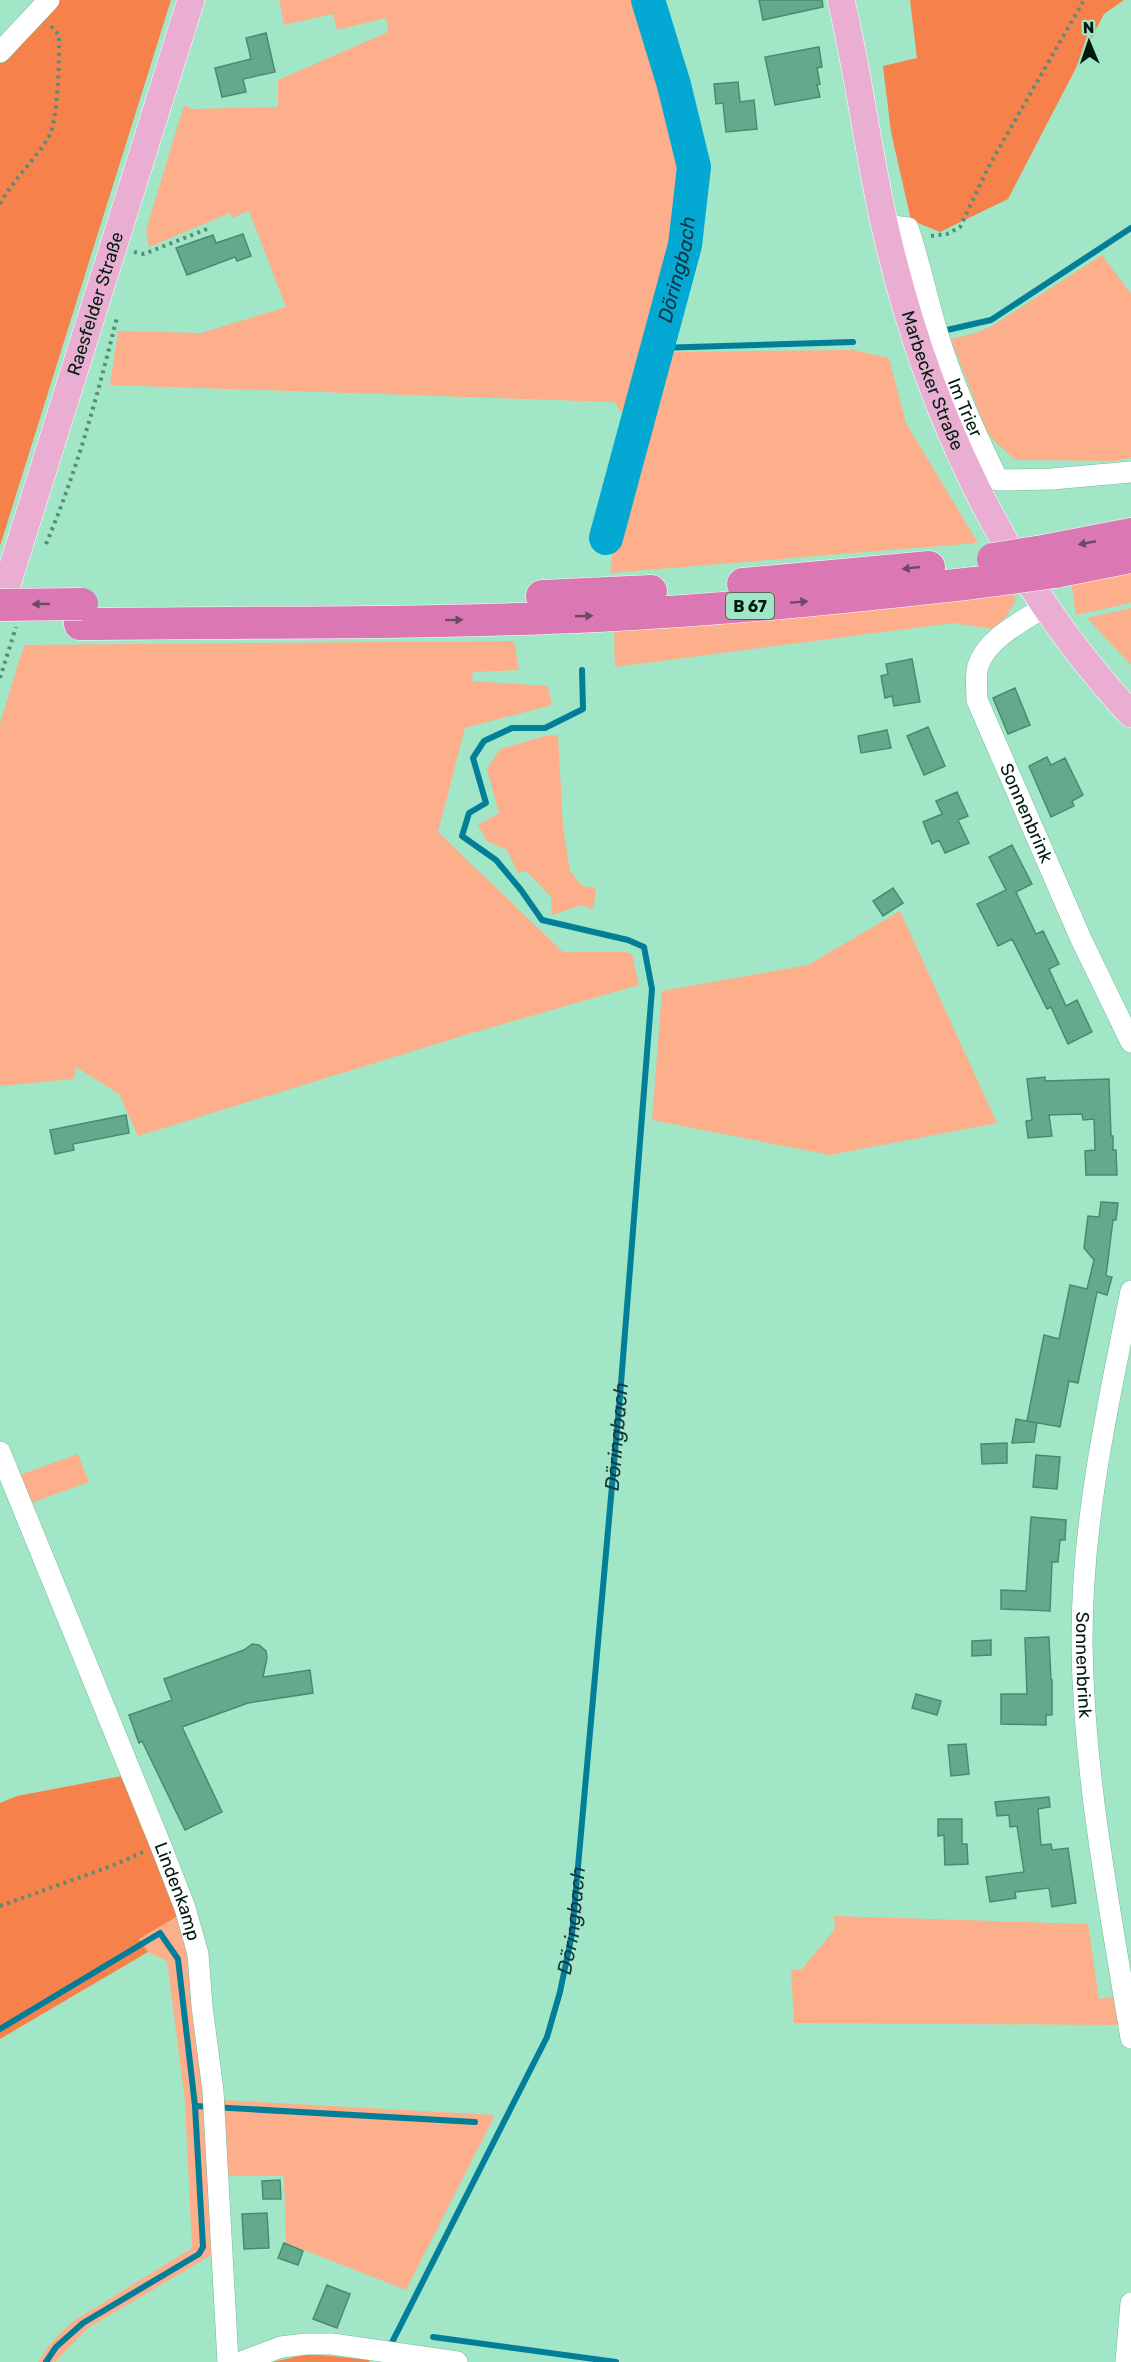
<svg xmlns="http://www.w3.org/2000/svg" width="1131" height="2362" font-family="Rubik,sans-serif">
<rect width="100%" height="100%" fill="#a1e7c7"/>
<path fill="#fdaf8c" d="M279 0H636L679 129 685 177 675 235 649 330 622 413 614 402 110 385 118 331 201 333 286 307 249 211 232 218 230 213 149 247 146 230 184 105 192 109 278 107V80L388 32 386 18 337 30 333 14 284 25Z
M1102 255 1131 294V458L1115 461 1016 460 995 442 986 430 951 339 976 333 992 326Z
M853 350 889 358 906 423 978 543 610 573 614 542 625 528 669 352Z
M1131 569V603L1076 615 1071 581Z
M1011 589 1016 600 1005 618 992 629 953 623 615 667 614 628Z
M1131 608V665L1087 618Z
M514 641 519 670 473 672 472 681 548 686 552 705 465 728 438 832 563 952H625L632 954 639 985 472 1033 138 1136 119 1094 76 1067 74 1079 0 1086V723L24 645Z
M558 735 563 826 570 871 582 886 596 888 593 910 582 905 552 915 551 897 526 871 518 873 507 850 487 841 478 825 499 813 487 769 500 749 545 736Z
M900 911 997 1123 830 1155 652 1120 662 991 808 965Z
M78 1454 89 1482 31 1503 20 1475Z
M178 1916C205 2026 208 2140 213 2254L88 2328 55 2362H38L50 2344 72 2322 192 2248 185 2102 167 1961 148 1952 139 1939Z
M834 1916 1088 1924 1099 1999 1113 1997 1119 2025 794 2023 791 1970H801L835 1929Z
M223 2100 495 2115 406 2290 286 2243 284 2176H227Z"/>
<path fill="#f7814a" d="M60 0H171L0 546V61Z
M910 0H1124L1104 14 1008 199 940 232 911 220 891 132 883 66 917 58Z
M122 1776 178 1916 139 1939 148 1952 0 2039V1803L17 1796Z
M309 2354 370 2360 369 2362H272Z"/>
<g fill="none" stroke-linecap="round" stroke-linejoin="round">
<g stroke="#027e99" stroke-width="6">
<path d="M947 330 991 320 1131 228"/>
<path d="M657 348 853 342"/>
<path d="M0 2029 160 1933 178 1959 195 2106"/>
<path d="M433 2337 616 2362"/>
<path d="M46 2362 56 2347 83 2323 199 2254 203 2247 195 2106 475 2122"/>
<path id="s1" d="M382 2362 547 2037 560 1992 572 1934 620 1396 652 989 644 947 628 940 542 920 521 890 496 860 462 836 469 813 486 803 473 758 484 741 512 728H545L583 709 582 670"/>
</g>
<path stroke="#03a8d3" stroke-width="34" id="s2" d="M606 538 685 245 694 167 674 85 648 0"/>
</g>
<path fill="#64a98b" stroke="#478c6f" stroke-width="1.5" d="M759 0H822L823 7 763 20Z
M266 33 275 72 243 79 246 92 222 97 215 68 251 59 246 38Z
M819 47 822 67 817 68 820 84 817 85 820 97 775 105 765 57Z
M738 82 740 102 754 100 757 129 726 132 723 103 716 104 714 84Z
M243 234 251 256 237 261 235 257 187 275 176 248 213 235 216 243Z
M912 659 920 702 894 706 892 696 885 698 881 676 888 674 886 664Z
M1015 688 1030 725 1008 734 993 698Z
M928 727 945 766 924 775 907 736Z
M887 730 891 748 861 753 858 736Z
M1047 757 1051 765 1065 758 1083 795 1072 801 1074 806 1051 817 1029 766Z
M957 792 968 816 958 820 969 843 945 853 939 840 932 844 923 822 942 814 936 801Z
M1012 845 1032 884 1016 892 1036 934 1043 931 1059 964 1049 969 1066 1006 1077 1000 1092 1032 1068 1044 1051 1007 1047 1009 1012 939 998 946 977 904 1006 890 989 857Z
M893 888 903 903 883 916 873 901Z
M1045 1077V1081L1109 1079 1111 1136H1113V1150H1116L1117 1175H1086L1085 1151 1095 1150 1094 1119 1083 1120 1082 1114 1049 1115 1052 1136 1028 1138 1026 1121 1032 1120 1027 1079Z
M126 1115 129 1133 73 1144 74 1150 55 1154 50 1130Z
M1101 1202 1118 1203 1116 1220H1113L1106 1276 1112 1277 1107 1295 1097 1292 1078 1383 1069 1381 1060 1427 1027 1421 1044 1335 1059 1339 1070 1285 1087 1289 1094 1260 1084 1248 1088 1216 1099 1217Z
M1016 1419 1037 1423 1034 1442 1012 1443Z
M1007 1443V1463L982 1464 981 1444Z
M1036 1455 1060 1457 1057 1489 1033 1487Z
M1031 1517 1066 1520 1065 1540H1060L1058 1562H1052L1050 1611 1001 1609V1590L1026 1591Z
M1049 1637 1051 1680H1052V1715H1046V1725L1001 1724V1694H1027L1025 1638Z
M991 1640V1655L972 1656V1641Z
M252 1644 259 1645 266 1651 267 1658 263 1677 310 1670 313 1693 248 1703 182 1727 222 1812 185 1830 142 1741 139 1743 129 1715 172 1700 164 1679 244 1650Z
M916 1694 941 1701 937 1715 912 1708Z
M966 1744 969 1774 951 1776 948 1745Z
M1049 1797 1050 1807 1038 1809 1041 1845 1051 1844 1052 1850 1068 1848 1076 1903 1052 1907 1049 1888 1015 1892 1016 1898 990 1902 986 1877 1024 1872 1017 1826 1010 1827 1009 1815 997 1816 995 1802Z
M938 1819H962V1844H967L968 1864 945 1865 944 1835 938 1836Z
M280 2180 281 2199H263L262 2181Z
M267 2213 269 2248 244 2249 242 2214Z
M284 2243 303 2251 298 2265 278 2258Z
M327 2285 350 2294 337 2328 313 2319Z"/>
<g fill="none" stroke-linecap="round" stroke-linejoin="round">
<g stroke="#76bb9c" stroke-width="22">
<g id="minor">
<path d="M0 52 49 0"/>
<path id="s3" d="M885 225 908 228C920 263 927 299 938 335 953 385 975 433 998 480L1052 479 1131 472"/>
<path id="s4" d="M1046 606C1023 621 987 638 978 666 975 676 977 690 977 700L1081 939 1131 1042"/>
<path id="s5" d="M1131 1291C1107 1408 1081 1526 1082 1646 1084 1779 1110 1908 1131 2038"/>
<path id="s6" d="M0 1452 161 1846 185 1908 198 1954 202 2006 213 2091 228 2362"/>
<path d="M241 2362 281 2347 306 2344H332L457 2362"/>
<path d="M1126 2362 1131 2303"/>
</g>
</g>
<g stroke="#fff" stroke-width="28">
<g id="major">
<path id="s7" d="M841 0C859 75 868 152 885 227 926 407 1004 577 1131 714"/>
<path id="s8" d="M0 607 191 0"/>
</g>
</g>
<g stroke="#fff" stroke-width="33">
<path id="highway" d="M1043 551 1131 534
M1055 572 1131 557
M743 584 929 567
M542 596 651 591
M80 624C253 622 426 624 598 616 724 610 849 597 974 583"/>
</g>
<path stroke="#598c76" stroke-width="4" stroke-dasharray="3 4.5" stroke-linecap="butt" d="M0 204C13 180 32 163 47 140 59 123 59 58 59 35L50 25
M931 236 947 234 960 227 990 164 1084 0
M134 252 144 254 207 229
M46 544C77 471 98 394 117 317
M0 678 16 627
M0 1906 114 1865 143 1852"/>
<use href="#minor" stroke="#fff" stroke-width="21"/>
<use href="#major" stroke="#e9aed1" stroke-width="27"/>
<use href="#highway" stroke="#db78b3" stroke-width="32"/>
<g stroke="#fff" stroke-width="33" stroke-linecap="butt">
<path id="highway-bridge" d="M993 559 1043 551
M974 583 1055 572
M0 605 82 604"/>
</g>
<use href="#highway-bridge" stroke="#db78b3" stroke-width="32"/>
</g>
<defs><path id="oneway-solid" d="M-6-.8H1V-3.2L6.5 0L1 3.2V.8H-6Z" transform="scale(1.5)"/></defs>
<g fill="#6e4a62">
<use href="#oneway-solid" transform="translate(1087 543) rotate(169)"/>
<use href="#oneway-solid" transform="translate(911 568) rotate(174)"/>
<use href="#oneway-solid" transform="translate(799 602) rotate(-4)"/>
<use href="#oneway-solid" transform="translate(41 604) rotate(179)"/>
<use href="#oneway-solid" transform="translate(584 616) rotate(-2)"/>
<use href="#oneway-solid" transform="translate(454 620) rotate(-1)"/>
</g>
<g text-anchor="middle" dominant-baseline="central" stroke-width="6" stroke-linejoin="round" paint-order="stroke">
<rect fill="#a1e7c7" stroke="#305948" stroke-width="1.5" x="726" y="593" width="48" height="26" rx="4.5"/>
<g font-size="16" font-weight="bold" fill="#001c11">
<text x="750" y="606">B 67</text>
</g>
<g font-size="18" fill="#001c11" stroke="#a1e7c7">
<text stroke="none"><textPath href="#s8" startOffset="318">Raesfelder Straße</textPath></text>
<text stroke="none"><textPath href="#s7" startOffset="392">Marbecker Straße</textPath></text>
<text stroke="none"><textPath href="#s3" startOffset="212">Im Trier</textPath></text>
<text stroke="none"><textPath href="#s4" startOffset="250">Sonnenbrink</textPath></text>
<text stroke="none"><textPath href="#s5" startOffset="378">Sonnenbrink</textPath></text>
<text stroke="none"><textPath href="#s6" startOffset="474">Lindenkamp</textPath></text>
</g>
<g font-size="20" font-style="italic" fill="#17333d" stroke="#a1e7c7">
<text stroke="none"><textPath href="#s2" startOffset="278">Döringbach</textPath></text>
<text stroke="none"><textPath href="#s1" startOffset="970">Döringbach</textPath></text>
<text stroke="none"><textPath href="#s1" startOffset="484">Döringbach</textPath></text>
</g>
</g>
<g transform="translate(1089 42) rotate(358)" stroke="#a1e7c7" stroke-width="4.5" paint-order="stroke">
<path d="M0-4.5L10 22L0 15L-10 22Z" fill="#001c11"/>
<text y="-9" font-size="16" font-weight="bold" text-anchor="middle" fill="#001c11">N</text>
</g>
</svg>
